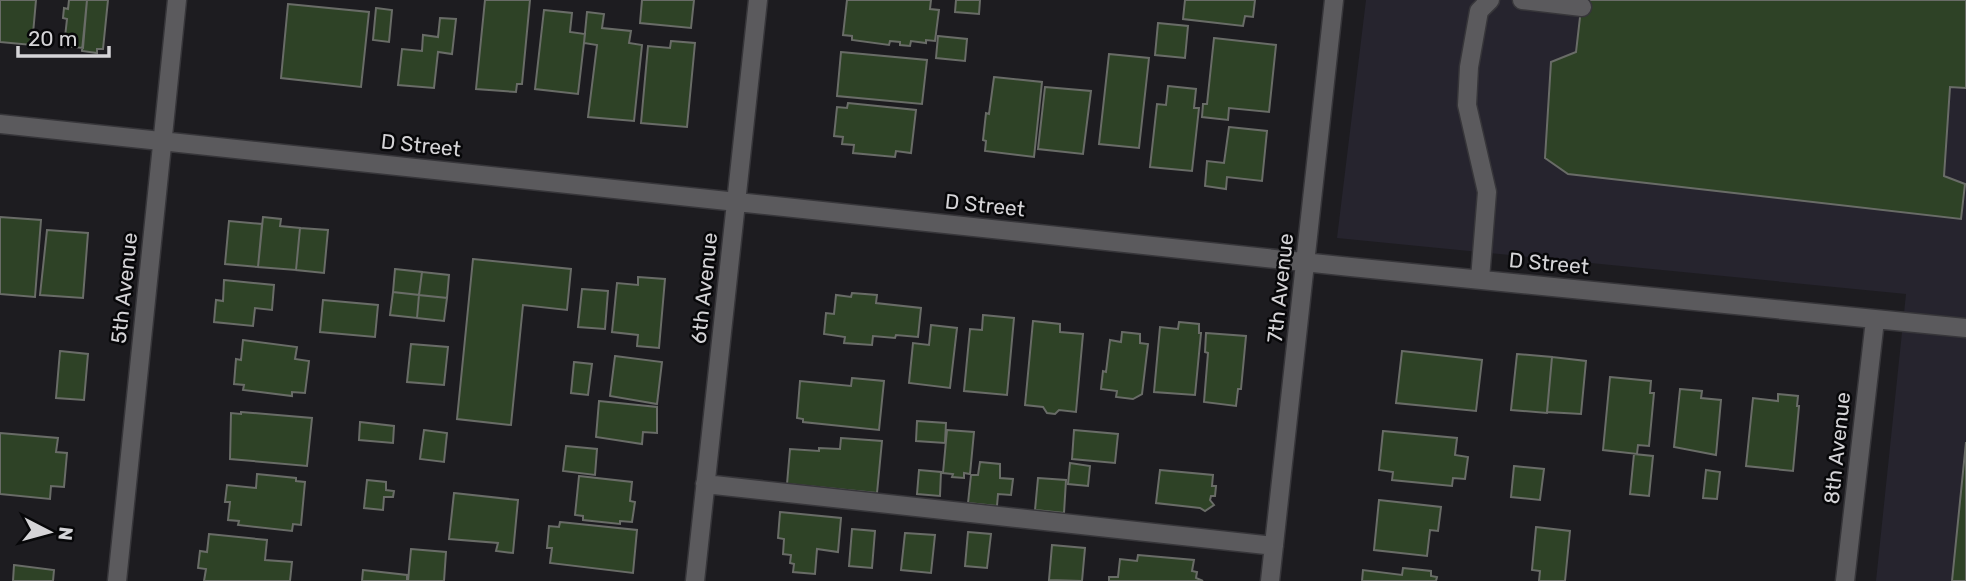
<svg xmlns="http://www.w3.org/2000/svg" width="1966" height="581" font-family="Rubik,sans-serif">
<rect width="100%" height="100%" fill="#1d1c20"/>
<path fill="#26242e" d="M1366 0H1966V581H1876L1906 294 1337 238Z"/>
<path fill="#2e4226" stroke="#696c67" stroke-width="2" d="M0 0H36L32 45 0 42Z
M69 0H87L83 48 64 46 67 19 63 18 64 8 68 9Z
M87 0H108L103 49H97V53L82 51Z
M485 0H530L522 84H517L516 92 476 89Z
M642 0H694L691 28 640 23Z
M847 0H931L930 9 939 10 935 41 926 40V43L911 41 910 46 900 45V42L890 41 889 45 852 40V36L843 35Z
M956 0H980L979 14 955 12Z
M1185 0H1255L1253 17 1245 16 1243 26 1183 19Z
M1582 0H1966V88L1950 87 1944 176 1965 184 1961 219 1568 174 1545 158 1551 62 1576 52Z
M288 4 369 12 361 87 281 78Z
M376 8 392 10 389 42 373 40Z
M544 10 572 13 570 32 585 34 578 94 535 89Z
M587 12 604 14 602 28 631 31 629 43 642 45 634 121 588 117 597 45 584 43Z
M440 18 456 19 452 54 438 52 434 88 398 85 402 49 422 51 423 35 438 37Z
M1158 23 1188 26 1185 58 1155 55Z
M938 36 967 39 965 61 936 58Z
M1214 38 1276 45 1269 112 1229 108 1228 120 1202 117 1203 104H1207Z
M671 41 695 43 687 127 641 123 648 46 670 48Z
M841 52 927 60 922 104 837 96Z
M1109 54 1149 58 1139 148 1099 144Z
M994 77 1042 82 1034 157 985 151 986 141 983 140 986 113 989 114Z
M1168 86 1196 89 1194 108H1199L1192 171 1150 167 1157 104 1166 105Z
M1045 87 1091 91 1083 154 1038 149Z
M848 103 916 110 911 153 896 151 895 157 853 153 854 145 842 144 843 137 834 136 837 107 847 108Z
M1229 127 1267 131 1262 181 1227 177 1226 189 1205 186 1207 161 1224 163Z
M0 217 41 220 35 297 0 294Z
M263 217 281 219 280 226 300 228 296 270 258 267Z
M229 221 262 224 258 267 225 264Z
M300 228 328 230 324 273 296 270Z
M47 230 88 233 83 298 40 295Z
M473 259 571 269 567 310 523 305 511 425 457 419Z
M395 269 422 272 419 295 393 292Z
M422 272 449 275 447 298 419 295Z
M638 277 665 279 659 348 637 346 638 335 612 332 617 283 638 285Z
M224 280 274 285 272 310 255 308 253 326 214 322 216 300 223 301Z
M582 289 608 291 605 329 578 327Z
M393 292 419 295 417 318 390 315Z
M852 293 877 295 876 303 921 308 918 337 896 335 895 338 873 336 872 345 844 343 845 337 824 334 826 313 834 314 836 295 851 297Z
M419 295 447 298 444 321 417 318Z
M323 300 378 305 375 337 320 332Z
M983 315 1014 318 1007 395 964 391 970 329 982 330Z
M1033 321 1060 324V332L1083 334 1076 412 1059 410 1055 414 1047 413 1043 407 1025 405Z
M1179 322 1199 324V333H1201L1195 395 1154 392 1160 327 1178 329Z
M931 325 957 328 950 388 909 383 913 343 929 345Z
M1122 332 1140 334V343L1148 344 1142 394 1133 399 1116 397 1117 391 1101 389 1103 371 1106 372 1110 340 1121 342Z
M1206 333 1246 336 1241 389H1238L1236 406 1204 402 1208 353 1205 352Z
M243 340 297 347 295 359 309 361 305 393 292 392V396L243 390 244 385 234 384 236 359 241 360Z
M411 344 448 347 444 385 407 382Z
M60 351 88 354 84 400 56 398Z
M1402 351 1482 360 1476 411 1396 403Z
M1517 354 1552 357 1547 413 1511 410Z
M615 356 662 362 657 404 610 396Z
M1552 357 1586 361 1581 414 1547 412Z
M574 362 592 364 588 395 571 393Z
M1610 377 1651 381 1650 393H1654L1649 446 1638 445 1637 454 1603 450Z
M852 378 884 381 879 430 803 422V419L797 418 800 381 851 386Z
M1680 389 1702 391 1701 398 1721 400 1716 455 1674 447Z
M1778 394 1798 396 1797 406H1799L1793 471 1746 466 1753 398 1778 401Z
M599 401 657 407V433L643 432 642 444 596 437Z
M241 412 312 418 307 466 230 459 231 413 241 414Z
M917 421 946 423 945 443 916 441Z
M360 422 394 426 393 443 359 440Z
M424 430 447 433 444 462 420 459Z
M947 430 974 432 970 474 964 473V478L952 477 953 474 943 473Z
M1074 430 1118 434 1115 463 1072 459Z
M1383 431 1457 438 1455 455 1468 457 1465 479 1453 478 1452 486 1392 480 1393 472 1379 470Z
M0 433 58 438 56 452 67 453 64 487 51 486 50 499 0 494Z
M841 438 882 441 877 493 787 484 790 449 819 451V448L840 449Z
M1966 442V581H1952Z
M566 446 597 449 595 475 563 471Z
M1634 454 1653 456 1649 496 1630 494Z
M980 462 1000 464V478L1013 479 1011 495 998 494 997 506 968 503 971 475H978Z
M1070 463 1090 466 1088 486 1068 484Z
M1514 466 1544 469 1540 500 1511 497Z
M919 470 941 472 940 496 917 494Z
M1160 470 1213 475 1212 486H1216L1215 496H1211L1210 500 1214 505 1205 511 1200 508 1156 503Z
M1706 470 1720 472 1717 499 1703 498Z
M257 474 296 478V481L305 482 301 525 293 524 292 531 238 525 239 521 228 520 230 502H225L227 485 256 488Z
M579 476 632 482 630 501 635 502 632 522 620 521V524L583 520V516L575 515Z
M1038 478 1066 480 1064 513 1035 510Z
M367 480 386 482V490L394 491 393 497H384L383 510 364 508Z
M454 493 518 500 513 553 496 551 498 543 449 539Z
M1379 500 1441 507 1438 531 1430 530 1427 556 1374 550Z
M780 512 841 518 838 552 817 549 815 574 793 572 794 564 790 563 791 555 783 554 784 539 778 538Z
M560 522 637 530 633 573 550 563 552 548H547L549 526 559 527Z
M1536 527 1570 531 1565 581H1539L1540 571 1532 570Z
M852 529 875 531 872 568 849 566Z
M968 532 991 534 987 568 965 566Z
M905 533 935 535 931 573 901 570Z
M209 534 267 540 265 560 292 562 290 581H204L206 569 198 568 200 551 207 552Z
M1052 545 1085 548 1082 581 1049 580Z
M411 549 446 552 444 581H408Z
M1138 555 1194 560 1192 571 1197 572 1196 578 1203 581H1109V577H1118L1120 559 1137 561Z
M14 565 54 570 53 581H13Z
M1403 568 1431 571V576L1437 577 1436 581H1362L1363 570 1402 575Z
M363 570 407 575V581H362Z"/>
<g fill="none" stroke-linecap="round" stroke-linejoin="round">
<g stroke="#37363a" stroke-width="21">
<path id="minor" d="M1522 0 1582 7
M0 124 1351 267 1966 328
M1480 279 1487 192 1467 105 1469 67 1479 11 1490 0
M705 484 1274 546
M117 581 177 0
M695 581 758 0
M1270 581 1334 0
M1845 581 1875 320"/>
</g>
<use href="#minor" stroke="#5b5a5d" stroke-width="18"/>
</g>
<g text-anchor="middle" dominant-baseline="central" stroke-width="5" stroke-linejoin="round" paint-order="stroke">
<g font-size="21" fill="#d5d4d7" stroke="#070709">
<text transform="translate(421 145) rotate(6)">D Street</text>
<text transform="translate(985 205) rotate(6)">D Street</text>
<text transform="translate(1549 263) rotate(5)">D Street</text>
<text transform="translate(124 288) rotate(-84)">5th Avenue</text>
<text transform="translate(704 288) rotate(-84)">6th Avenue</text>
<text transform="translate(1280 288) rotate(-84)">7th Avenue</text>
<text transform="translate(1837 448) rotate(-84)">8th Avenue</text>
</g>
</g>
<g transform="translate(49 532) rotate(96)" stroke="#070709" stroke-width="5" paint-order="stroke">
<path d="M0-5L12 26L0 18L-12 26Z" fill="#d5d4d7"/>
<text y="-10" font-size="19" font-weight="bold" text-anchor="middle" fill="#d5d4d7">N</text>
</g>
<path d="M18 46v10h91v-10" fill="none" stroke="#d5d4d7" stroke-width="3.5"/>
<text x="28" y="46" font-size="21" fill="#d5d4d7" stroke="#070709" stroke-width="5" paint-order="stroke">20 m</text>
</svg>
